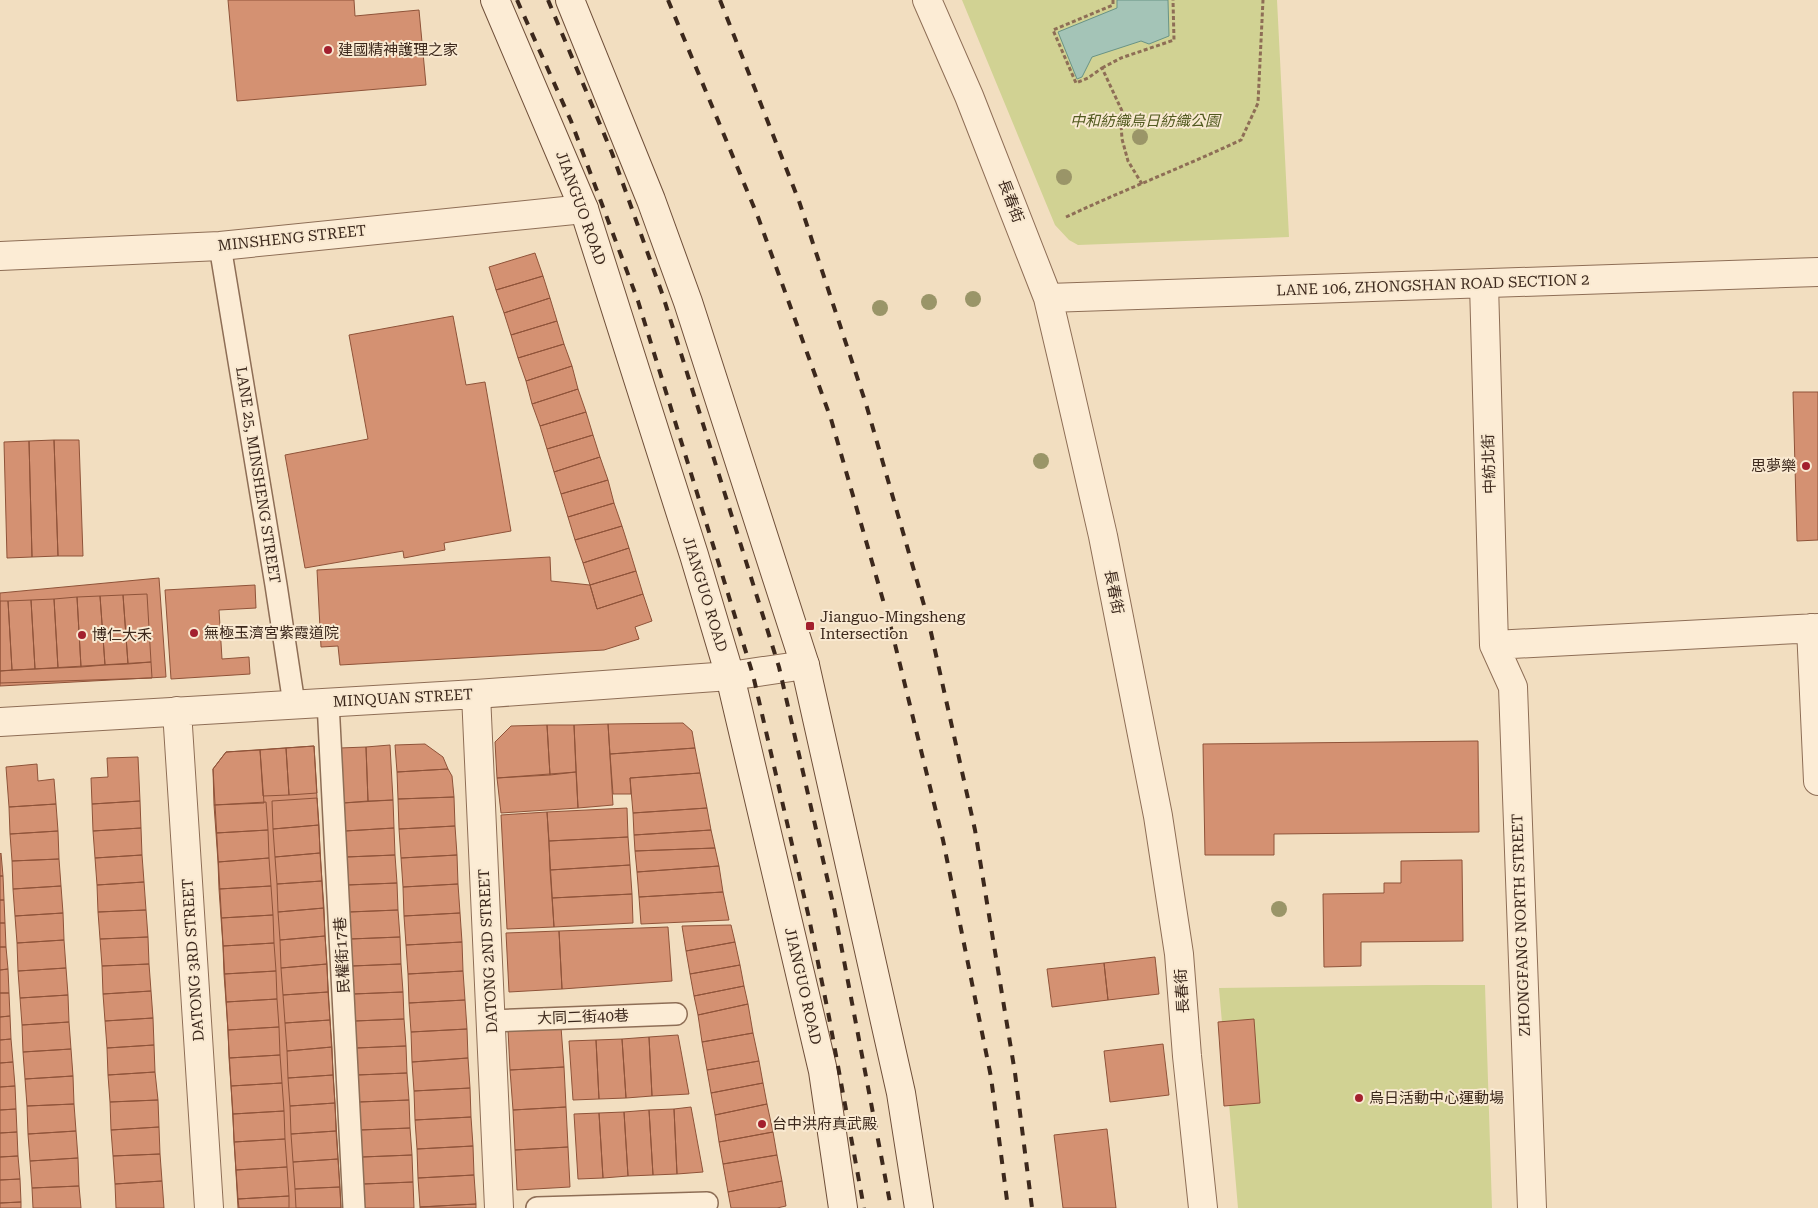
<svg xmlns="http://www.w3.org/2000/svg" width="1818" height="1208" font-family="'Roboto Serif','Noto Sans TC',serif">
<rect width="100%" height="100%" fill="#f2dec0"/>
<path fill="#d1d293" d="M962 0H1277L1289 237 1078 245 1069 240 1055 225Z
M1427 985H1485L1492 1208H1238L1219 988Z"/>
<path fill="#a4c4b7" stroke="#699385" d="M1117 0H1168L1169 36 1149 44 1141 41 1092 57 1082 77 1077 79 1058 32 1117 8Z"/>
<path fill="#d49172" stroke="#8f5339" d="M228 0H354L355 16 419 10 426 85 237 101Z
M535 253 543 276 496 290 489 267Z
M543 276 550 298 504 313 496 290Z
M550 298 557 321 511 335 504 313Z
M453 316 466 385 485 382 511 531 444 543 445 550 404 558 403 551 305 568 285 455 368 439 349 335Z
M557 321 564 344 518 358 511 335Z
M564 344 572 366 526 381 518 358Z
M572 366 578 389 532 404 526 381Z
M578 389 586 412 540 426 532 404Z
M1793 392H1818V540L1797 541Z
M586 412 593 435 547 449 540 426Z
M593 435 600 457 554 472 547 449Z
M54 440H79L83 556H58Z
M54 440 58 556 32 557 29 441Z
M29 441 32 557 7 558 4 442Z
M600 457 608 480 561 494 554 472Z
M608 480 614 503 568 517 561 494Z
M614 503 622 526 575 540 568 517Z
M622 526 629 548 583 563 575 540Z
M629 548 636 571 590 585 583 563Z
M550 557 551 581 590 585 597 609 643 594 652 621 635 627 639 639 604 650 340 665 338 646 321 647 317 570Z
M636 571 643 594 597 609 590 585Z
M159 578 166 677 0 686V593Z
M255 585 256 608 219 610 222 659 249 657 250 674 171 679 165 590Z
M147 594 151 662 128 664 123 595Z
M123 595 128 664 105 665 100 596Z
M100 596 105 665 81 667 77 597Z
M77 597 81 667 58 668 54 599Z
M54 599 58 668 35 669 31 600Z
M31 600 35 669 12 670 8 601Z
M0 601H8L12 670 0 671Z
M151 662 152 678 0 683V671Z
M683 723 692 731 695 748 610 754 608 724Z
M608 724 613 805 578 808 574 725Z
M547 725H574L576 772 550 775Z
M547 725 550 775 497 778 495 742 511 726Z
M1478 741 1479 832 1274 834V855H1205L1203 744Z
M425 744 443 757 448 769 397 772 395 745Z
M390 745 393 800 368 801 366 747Z
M314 746 341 1208H238L213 769 226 752Z
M314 746 317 793 289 795 286 748Z
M366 747 368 801 343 803 340 748Z
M286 748 289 795 263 796 260 750Z
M695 748 700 773 630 778 631 794H613L610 754Z
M260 750 264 803 214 805 213 769 226 752Z
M138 757 140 801 92 804 91 778 108 777 107 758Z
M37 764 38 781 54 779 56 804 9 807 6 767Z
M448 769 452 776 454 797 398 799 397 772Z
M576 772 578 808 501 813 497 778Z
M700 773 707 808 633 813 630 778Z
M454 797 455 826 399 829 398 799Z
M317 798 319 825 273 829 272 801Z
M393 800 394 828 345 831 343 803Z
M140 801 141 828 93 831 92 804Z
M266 802 268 830 216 833 214 805Z
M56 804 58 831 10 834 9 807Z
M627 808 628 837 549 841 547 812Z
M707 808 711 830 634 835 633 813Z
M547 812 554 927 507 929 501 815Z
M319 825 320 853 275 857 273 829Z
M455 826 457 855 401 858 399 829Z
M141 828 142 855 95 858 93 831Z
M394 828 395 855 346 857 345 831Z
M268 830 269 858 218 862 216 833Z
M711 830 715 848 635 851 634 835Z
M58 831 59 859 12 861 10 834Z
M628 837 630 865 550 870 549 841Z
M715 848 719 866 637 872 635 851Z
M1 853 3 876H0V854Z
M320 853 322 881 277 884 275 857Z
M142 855 144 882 97 885 95 858Z
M395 855 397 883 347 885 346 857Z
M457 855 458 884 403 887 401 858Z
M269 858 271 886 219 889 218 862Z
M59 859 61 886 13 889 12 861Z
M1462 860 1463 941 1361 942V966L1324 967 1323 894 1384 893V883H1401V861Z
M630 865 632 894 552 898 550 870Z
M719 866 723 892 639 897 637 872Z
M0 876H3L4 900H0Z
M322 881 324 908 278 912 277 884Z
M144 882 146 910 98 912 97 885Z
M397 883 398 910 349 912 347 885Z
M458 884 460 913 404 916 403 887Z
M61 886 63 913 15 916 13 889Z
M271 886 273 915 221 918 219 889Z
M723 892 729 920 641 924 639 897Z
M632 894 633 923 554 927 552 898Z
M0 900H4L5 923H0Z
M324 908 325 936 280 940 278 912Z
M146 910 148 937 100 939 98 912Z
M398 910 400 937 350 939 349 912Z
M63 913 64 940 17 943 15 916Z
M460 913 462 942 406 945 404 916Z
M273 915 274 943 223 946 221 918Z
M0 923H5L6 947H0Z
M731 925 735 942 686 951 682 926Z
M668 927 672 981 562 989 559 931Z
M559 931 562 989 509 992 506 933Z
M325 936 327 964 281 968 280 940Z
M148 937 149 964 102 966 100 939Z
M400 937 401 964 352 966 350 939Z
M64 940 66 968 18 971 17 943Z
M462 942 463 971 408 974 406 945Z
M735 942 740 965 690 974 686 951Z
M274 943 276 971 224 974 223 946Z
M0 947H6L8 969 0 970Z
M1155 957 1159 994 1108 1000 1104 963Z
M1104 963 1108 1000 1052 1007 1047 969Z
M149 964 151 991 103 994 102 966Z
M327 964 328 992 283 995 281 968Z
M401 964 403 992 353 994 352 966Z
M740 965 744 986 694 996 690 974Z
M66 968 68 995 20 998 18 971Z
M8 969 9 993H0V970Z
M276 971 277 999 226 1002 224 974Z
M463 971 465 1000 409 1003 408 974Z
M744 986 748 1004 698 1015 694 996Z
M151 991 153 1018 105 1021 103 994Z
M328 992 330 1020 285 1023 283 995Z
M403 992 404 1019 355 1021 353 994Z
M0 993H9L10 1016 0 1017Z
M68 995 69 1022 22 1025 20 998Z
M277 999 279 1027 228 1030 226 1002Z
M465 1000 467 1029 411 1032 409 1003Z
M748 1004 753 1033 702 1042 698 1015Z
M10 1016 11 1039 0 1040V1017Z
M153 1018 154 1045 107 1048 105 1021Z
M404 1019 406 1046 356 1048 355 1021Z
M1254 1019 1260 1103 1224 1106 1218 1022Z
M330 1020 332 1047 287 1051 285 1023Z
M69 1022 71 1049 23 1052 22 1025Z
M279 1027 280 1055 229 1058 228 1030Z
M561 1027 564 1067 510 1070 508 1030Z
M467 1029 468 1058 412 1062 411 1032Z
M753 1033 759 1061 707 1070 702 1042Z
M678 1035 689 1094 652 1096 649 1037Z
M649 1037 652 1096 626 1098 622 1039Z
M11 1039 13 1062 0 1063V1040Z
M622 1039 626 1098 599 1099 596 1040Z
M596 1040 599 1099 573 1100 569 1041Z
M1163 1044 1169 1095 1110 1102 1104 1051Z
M154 1045 155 1072 108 1075 107 1048Z
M406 1046 407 1073 357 1075 356 1048Z
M332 1047 333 1075 288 1078 287 1051Z
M71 1049 73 1076 25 1079 23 1052Z
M280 1055 282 1083 231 1086 229 1058Z
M468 1058 470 1088 414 1091 412 1062Z
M759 1061 763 1083 711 1093 707 1070Z
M13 1062 15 1086 0 1087V1063Z
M564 1067 566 1107 513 1110 510 1070Z
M155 1072 158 1100 110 1102 108 1075Z
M407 1073 409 1100 359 1102 357 1075Z
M333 1075 335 1103 290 1106 288 1078Z
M73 1076 74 1104 27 1106 25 1079Z
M282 1083 284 1111 233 1114 231 1086Z
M763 1083 767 1104 715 1115 711 1093Z
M15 1086 16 1109 0 1110V1087Z
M470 1088 471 1117 415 1120 414 1091Z
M158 1100 159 1127 111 1130 110 1102Z
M409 1100 410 1128 360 1130 359 1102Z
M335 1103 336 1131 291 1134 290 1106Z
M74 1104 76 1131 28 1134 27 1106Z
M767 1104 773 1132 719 1142 715 1115Z
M566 1107 568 1147 515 1150 513 1110Z
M691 1107 703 1172 677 1174 674 1109Z
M16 1109 17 1132 0 1133V1110Z
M674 1109 677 1174 653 1175 649 1110Z
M649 1110 653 1175 628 1176 624 1112Z
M284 1111 285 1139 234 1142 233 1114Z
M624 1112 628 1176 603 1178 599 1113Z
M599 1113 603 1178 578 1179 574 1114Z
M471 1117 473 1146 417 1149 415 1120Z
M159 1127 160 1154 113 1156 111 1130Z
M410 1128 412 1155 362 1157 360 1130Z
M1107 1129 1116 1208H1063L1054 1135Z
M76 1131 78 1158 30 1161 28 1134Z
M336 1131 338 1159 293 1162 291 1134Z
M17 1132 18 1156 0 1157V1133Z
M773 1132 777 1155 723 1164 719 1142Z
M285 1139 287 1167 236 1170 234 1142Z
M473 1146 474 1175 418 1178 417 1149Z
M568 1147 570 1187 517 1190 515 1150Z
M160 1154 162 1181 115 1184 113 1156Z
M412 1155 413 1182 363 1184 362 1157Z
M777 1155 782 1181 728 1192 723 1164Z
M18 1156 20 1179 0 1180V1157Z
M78 1158 79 1186 32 1188 30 1161Z
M338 1159 340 1187 295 1189 293 1162Z
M287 1167 289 1196 238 1199 236 1170Z
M474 1175 476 1204 420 1207 418 1178Z
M20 1179 21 1202 0 1203V1180Z
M162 1181 164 1208H116L115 1184Z
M782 1181 786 1206 777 1208H731L728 1192Z
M413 1182 414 1208H364L363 1184Z
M79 1186 81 1208H33L32 1188Z
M340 1187 341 1208H296L295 1189Z
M289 1196V1208H239L238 1199Z
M21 1202V1208H0V1203Z
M476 1204V1208H420V1207Z"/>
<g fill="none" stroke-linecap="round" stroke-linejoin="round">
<g stroke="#8e6e56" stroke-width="24">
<path id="service" d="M220 246 276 585 294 704
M328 702 354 1208
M491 1021 676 1014
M537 1208 707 1203"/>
</g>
<g stroke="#8e6e56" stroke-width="30">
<path id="minor" d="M927 0 969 96 1048 298 1064 366 1103 536 1158 816 1179 954 1187 1056 1203 1208
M0 256 220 246 584 209
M1484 284 1494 645 1513 687 1532 1208
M1048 298 1818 272
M1811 628 1818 781
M1494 645 1818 628
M476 694 499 1208
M177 711 209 1208
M0 722 476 694 730 676 805 665"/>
</g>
<g stroke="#6f4f39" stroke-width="30">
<path id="secondary" d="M495 0 584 209 694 555 730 676 823 1071 843 1208
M570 0 651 200 688 302 805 665 901 1093 919 1208"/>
</g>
<path stroke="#8e6e56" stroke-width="3" stroke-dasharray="4 2.5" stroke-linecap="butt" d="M1113 0V5L1053 30 1076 83 1088 78 1102 68 1123 113 1121 124 1122 139 1128 161 1142 184
M1102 68 1121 58 1174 40 1173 0
M1066 217C1124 190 1183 167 1241 140L1258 103 1263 0"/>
<use href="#service" stroke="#fcecd5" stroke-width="21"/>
<use href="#minor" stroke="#fcecd5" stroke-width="28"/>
<use href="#secondary" stroke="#fcecd5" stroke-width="28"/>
<path stroke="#3c281c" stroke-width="4" stroke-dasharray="9 9" stroke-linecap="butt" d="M517 0 571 121 638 301 753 675 809 918 829 1017 864 1208
M548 0 612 153 663 296 779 667 834 908 891 1208
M668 0 758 217 831 419 891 628 943 840 991 1077 1008 1208
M720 0 799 201 866 404 928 619 975 830 1015 1073 1032 1208"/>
</g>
<g fill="#9a9568">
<circle cx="1140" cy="137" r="8"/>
<circle cx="1064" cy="177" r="8"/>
<circle cx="973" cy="299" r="8"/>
<circle cx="929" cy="302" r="8"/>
<circle cx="880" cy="308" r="8"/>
<circle cx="1041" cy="461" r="8"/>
<circle cx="1279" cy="909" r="8"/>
</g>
<g fill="#a3202e" stroke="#f9e9d1" stroke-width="2">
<circle cx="328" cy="50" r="5"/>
<circle cx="1806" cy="466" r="5"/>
<rect x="805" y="621" width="10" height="10" rx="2.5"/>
<circle cx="194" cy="633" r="5"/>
<circle cx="82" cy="635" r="5"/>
<circle cx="1359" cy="1098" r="5"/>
<circle cx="762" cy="1124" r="5"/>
</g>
<g text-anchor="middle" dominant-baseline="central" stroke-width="4" stroke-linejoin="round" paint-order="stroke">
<g font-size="15" fill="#3c281c" stroke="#f9e9d1" text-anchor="start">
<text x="338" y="50">建國精神護理之家</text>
<text x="1796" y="466" text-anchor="end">思夢樂</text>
<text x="820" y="617">Jianguo-Mingsheng<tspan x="820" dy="17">Intersection</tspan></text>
<text x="204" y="633">無極玉濟宮紫霞道院</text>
<text x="92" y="635">博仁大禾</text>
<text x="1369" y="1098">烏日活動中心運動場</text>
<text x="772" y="1124">台中洪府真武殿</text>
</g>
<g font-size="15" font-style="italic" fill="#525a20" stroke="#f9e9d1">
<text x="1145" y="121">中和紡織烏日紡織公園</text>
</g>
<g font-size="15" fill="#3c281c" stroke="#f9e9d1">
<text transform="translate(1011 201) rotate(69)">長春街</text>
<text transform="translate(581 208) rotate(70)">JIANGUO ROAD</text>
<text transform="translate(292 238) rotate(-6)">MINSHENG STREET</text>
<text transform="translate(1433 285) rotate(-2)">LANE 106, ZHONGSHAN ROAD SECTION 2</text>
<text transform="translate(1489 464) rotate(-92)">中紡北街</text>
<text transform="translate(258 475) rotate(81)">LANE 25, MINSHENG STREET</text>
<text transform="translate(1114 592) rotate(79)">長春街</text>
<text transform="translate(705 594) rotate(73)">JIANGUO ROAD</text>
<text transform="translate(403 698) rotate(-3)">MINQUAN STREET</text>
<text transform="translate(1521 925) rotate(-92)">ZHONGFANG NORTH STREET</text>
<text transform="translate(488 951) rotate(-93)">DATONG 2ND STREET</text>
<text transform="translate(342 955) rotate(-93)">民權街17巷</text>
<text transform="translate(193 960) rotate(-94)">DATONG 3RD STREET</text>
<text transform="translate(803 986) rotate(77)">JIANGUO ROAD</text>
<text transform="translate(1182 991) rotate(-94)">長春街</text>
<text transform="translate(583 1017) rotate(-2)">大同二街40巷</text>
</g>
</g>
</svg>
